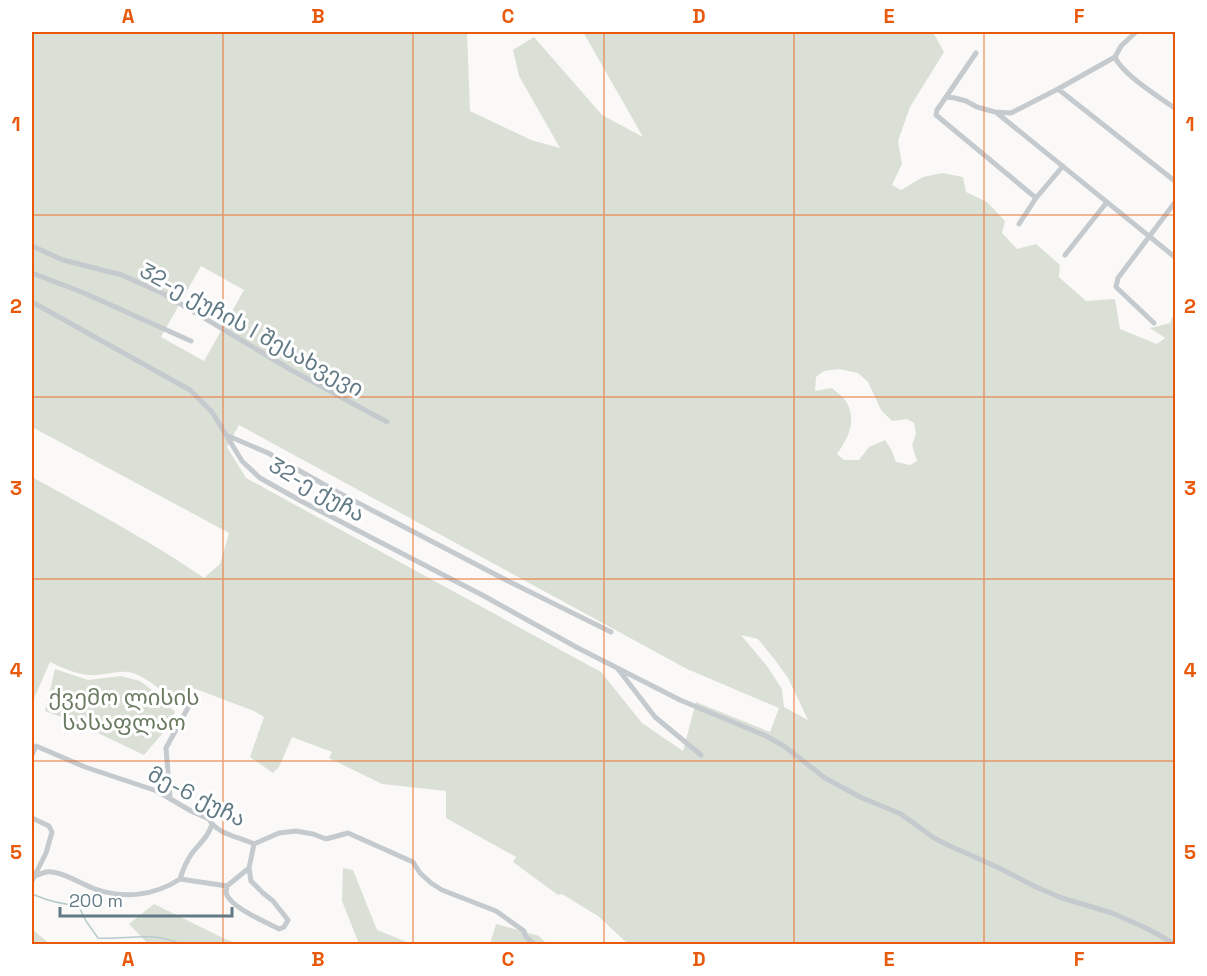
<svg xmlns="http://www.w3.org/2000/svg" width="1207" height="976" font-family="'Space Grotesk','Noto Sans Georgian',sans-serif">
<rect width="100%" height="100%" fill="#faf9f7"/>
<path fill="#dbe0d6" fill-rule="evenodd" d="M32 32H467L470 111 531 140 560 148 519 76 513 50 534 37 602 115 643 137 583 32H937L934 34 944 52 910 107 898 141 902 164 892 185 901 190 923 177 942 173 963 177 966 192 987 202 1005 221 1002 233 1017 249 1036 244 1060 265 1059 277 1086 301 1115 299 1120 329 1157 344 1165 338 1150 328 1170 323 1175 311V944H628L598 916 562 894 558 895 513 862 516 857 446 818V791L382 784 329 758 332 752 292 737 279 767 273 773 250 757 264 717 254 711 193 688 177 707C168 694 143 674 128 672 115 671 102 676 90 675 75 674 63 668 50 662L32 703V477C90 509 149 540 204 578L220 564 229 533 32 427ZM201 266 244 290 204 361 161 337ZM839 369 858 373 868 382 881 410 892 421 907 419 914 423 916 434 912 445 917 461 910 465 896 462 891 449 885 440 869 447 859 460H844L837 454C849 437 857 420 846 401 843 396 836 392 832 388L815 391 816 377 824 371ZM239 425 687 669 779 708 770 732 696 702 683 751 642 723 601 672 246 478 227 447ZM741 635 758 639 775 660 788 678 808 720 784 707 782 689 767 666Z
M55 669 88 680 121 676 140 681 156 693 175 712 168 727 144 755 77 723 45 711Z
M343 868 353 870 377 930 412 944H359L342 901Z
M154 904 223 938 239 944H148L129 924Z
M496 924 539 936 547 944H490Z
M32 929 50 944H32Z"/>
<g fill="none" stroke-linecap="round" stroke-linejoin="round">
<path stroke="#b9cacc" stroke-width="1.5" d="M32 894C46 900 62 905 78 905L86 921 98 938C126 940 153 931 180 944"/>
<path stroke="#c4cacd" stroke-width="5" d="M1136 32 1121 46 1115 57C1122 74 1159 97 1176 109
M1173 32 1176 34
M1058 89 1176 182
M946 97 976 53
M997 113 1176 258
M1036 198 936 115 937 110 946 97 955 98 966 101 977 107 995 112 1011 113 1058 89 1115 57
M1019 224 1036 198 1063 166
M32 246 63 260 122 275 164 294 293 371 387 422
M1065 255 1107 202
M32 273 84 293 191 341
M32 302 190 390 212 412 242 461 260 478 301 501 484 596 578 648 680 700 766 736 784 746 825 778 860 797 901 814 934 838 950 846 997 867 1036 887 1062 898 1112 913 1148 929 1175 944
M1154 323 1116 287 1118 278 1176 201
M226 435 268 453 339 493 506 580 611 632
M618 669 655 717 701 755
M32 755 36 746 85 767 157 791 191 811 209 819C216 834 240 837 254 844L279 833 296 831 313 834 326 839 348 833 413 862 420 873 431 883 442 890 496 911 524 931 526 937 534 944
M170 798 166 748 190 704
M32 818 49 826 52 832 46 853 32 881
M33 877C38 875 42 873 46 872 60 870 81 884 95 889 124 899 154 896 180 879L227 886 249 868 254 844
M180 879C183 869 186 861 193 852 200 843 209 836 212 824
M227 886 226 893C231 908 264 921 279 929L284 927 288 920 273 901 263 893 251 881 249 868"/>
</g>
<path fill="none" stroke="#e8590c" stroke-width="1.5" stroke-opacity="0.55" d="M223 32V944M413 32V944M604 32V944M794 32V944M984 32V944M32 215H1176M32 397H1176M32 579H1176M32 761H1176"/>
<g text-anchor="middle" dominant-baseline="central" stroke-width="6" stroke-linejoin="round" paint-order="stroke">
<g font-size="22" fill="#627a85" stroke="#fff">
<text transform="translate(252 329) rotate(29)">32-ე ქუჩის I შესახვევი</text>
<text transform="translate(317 489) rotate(30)">32-ე ქუჩა</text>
<text transform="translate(197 796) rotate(27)">მე-6 ქუჩა</text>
</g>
<g font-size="22" fill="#6a7b62" stroke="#fff">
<text x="124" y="697">ქვემო ლისის<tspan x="124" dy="25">სასაფლაო</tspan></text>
</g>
</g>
<rect width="1207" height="976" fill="none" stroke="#ffffff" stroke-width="66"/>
<path d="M60 907v9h172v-9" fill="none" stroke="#627a85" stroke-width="3"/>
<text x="69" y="907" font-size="18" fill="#627a85" stroke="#ffffff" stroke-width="4.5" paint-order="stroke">200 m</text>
<rect x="33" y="33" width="1141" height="910" fill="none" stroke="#e8590c" stroke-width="2"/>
<g font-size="20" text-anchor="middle" font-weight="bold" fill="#e8590c">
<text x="128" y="23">A</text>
<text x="318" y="23">B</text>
<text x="508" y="23">C</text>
<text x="699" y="23">D</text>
<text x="889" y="23">E</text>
<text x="1079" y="23">F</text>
<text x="16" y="131">1</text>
<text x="1190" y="131">1</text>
<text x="16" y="313">2</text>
<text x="1190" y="313">2</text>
<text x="16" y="495">3</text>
<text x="1190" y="495">3</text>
<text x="16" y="677">4</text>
<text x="1190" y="677">4</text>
<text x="16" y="859">5</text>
<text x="1190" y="859">5</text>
<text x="128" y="966">A</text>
<text x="318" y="966">B</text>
<text x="508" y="966">C</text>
<text x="699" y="966">D</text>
<text x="889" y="966">E</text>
<text x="1079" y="966">F</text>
</g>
</svg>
